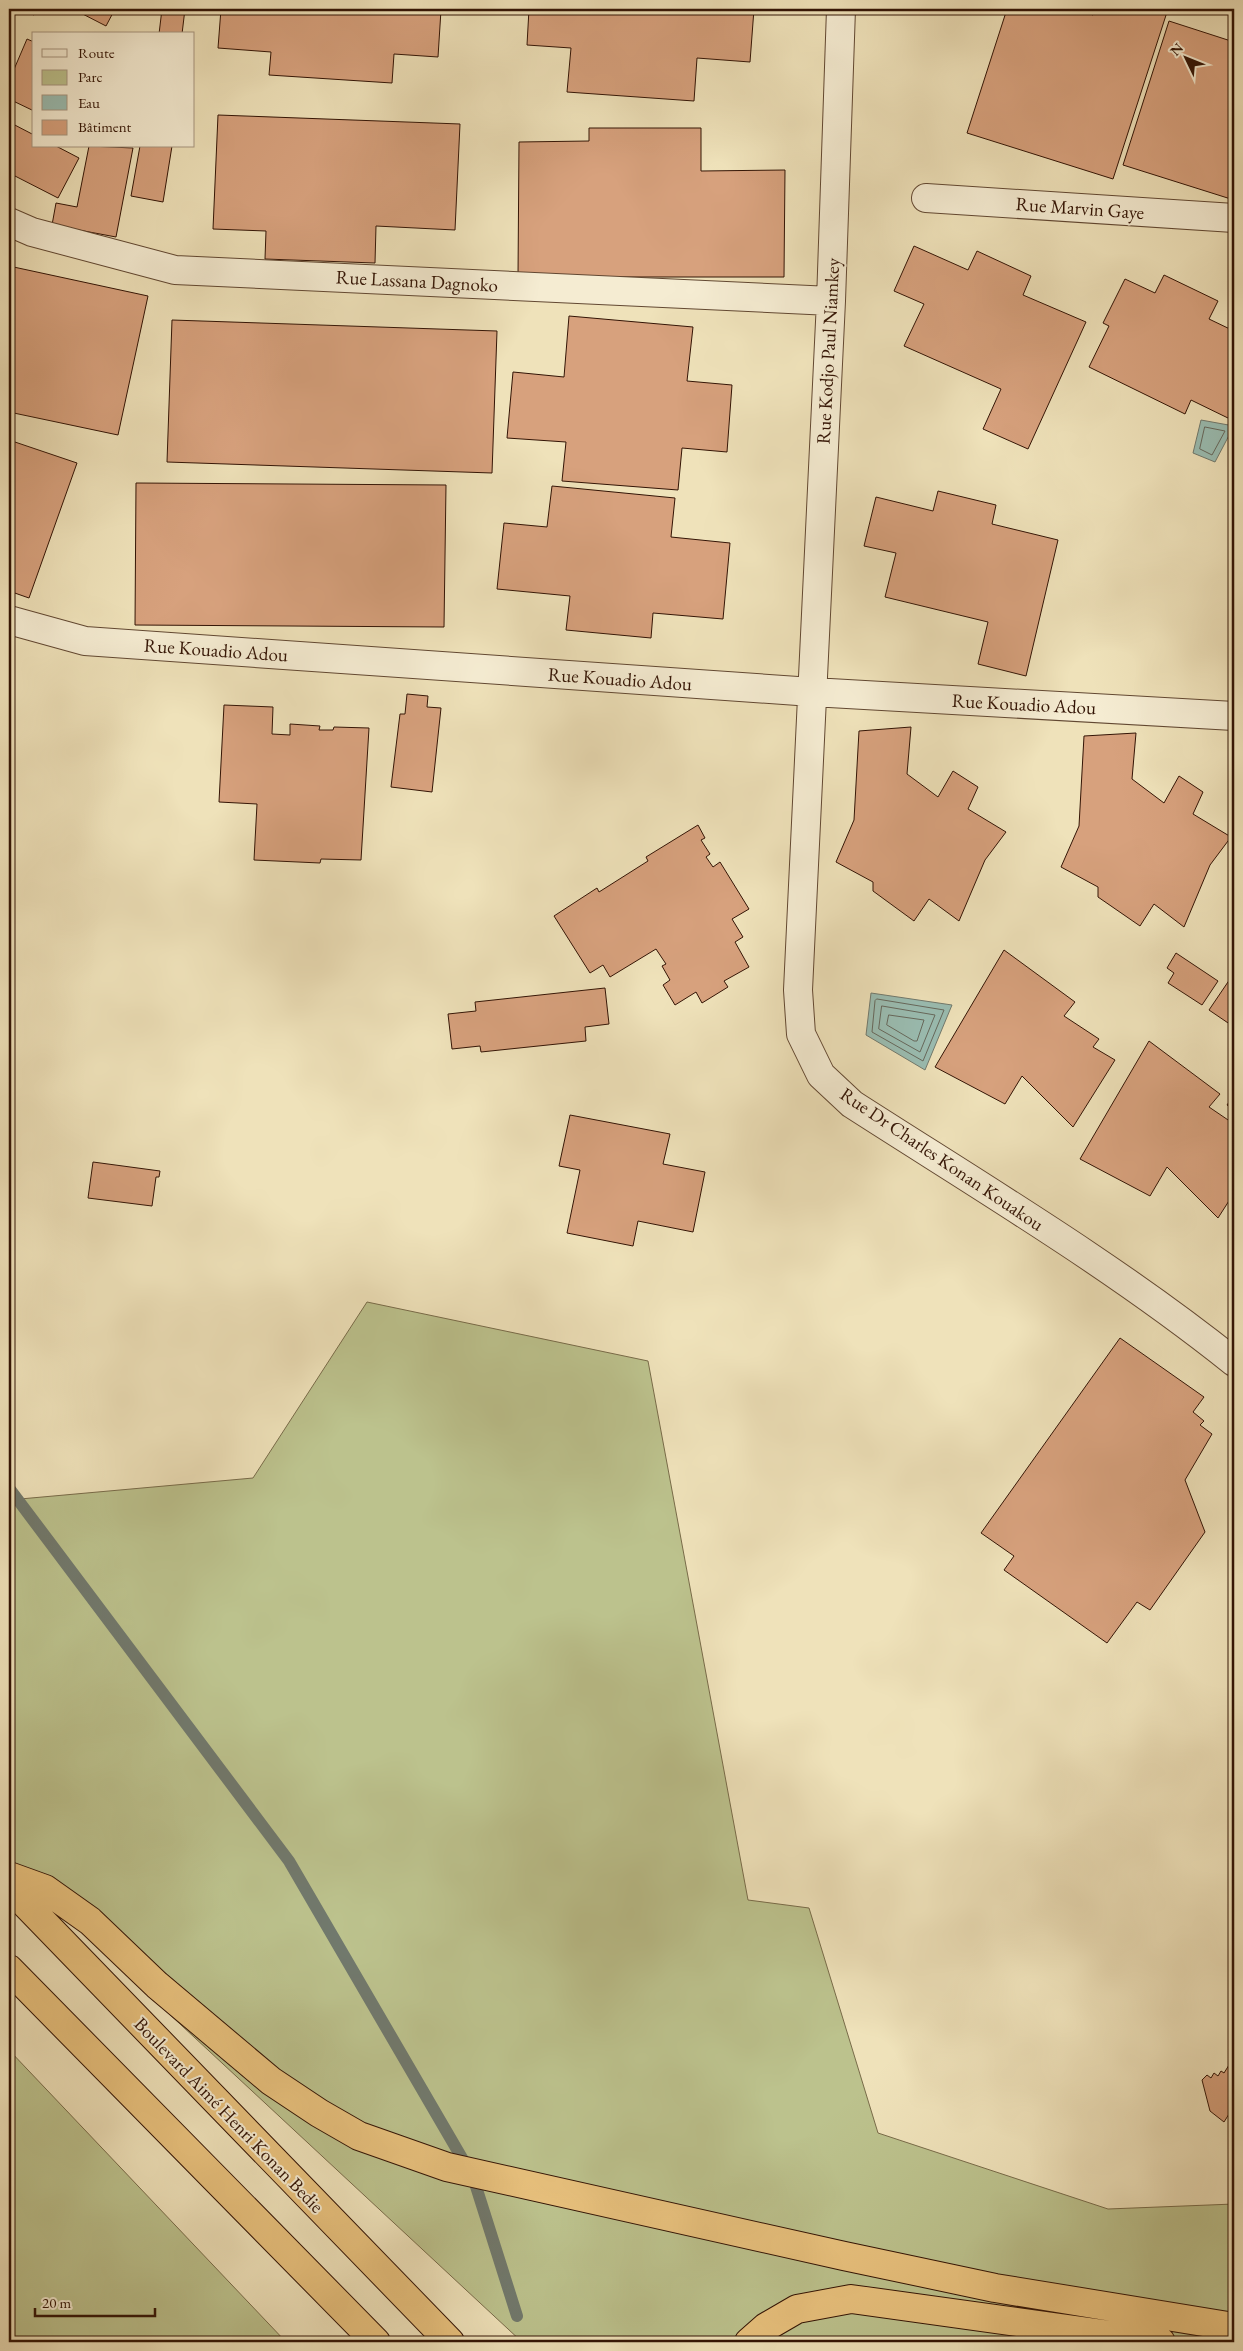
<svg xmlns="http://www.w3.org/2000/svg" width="1243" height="2351" font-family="'EB Garamond',serif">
<rect width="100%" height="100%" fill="#efe2ba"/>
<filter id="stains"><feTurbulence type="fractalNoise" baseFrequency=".004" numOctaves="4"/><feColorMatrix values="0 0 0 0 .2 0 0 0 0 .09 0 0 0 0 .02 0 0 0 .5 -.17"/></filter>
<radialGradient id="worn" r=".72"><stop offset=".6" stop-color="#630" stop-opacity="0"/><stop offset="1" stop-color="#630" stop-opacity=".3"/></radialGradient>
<path fill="#bcc28d" stroke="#786b49" d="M367 1302 648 1361 748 1900 809 1908 878 2133 1108 2209 1234 2204V2342H522L9 1865V1500L253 1478Z
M9 2050 286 2342H9Z"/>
<path fill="#9abdb2" stroke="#71796d" d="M1201 420 1234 426 1215 462 1193 453Z
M871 993 952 1005 925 1070 866 1035Z"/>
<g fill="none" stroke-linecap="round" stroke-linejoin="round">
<path stroke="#66685c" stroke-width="1" d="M1205 427 1225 431 1212 455 1200 449Z
M877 999 944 1010 923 1061 872 1032 875 1001Z
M882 1006 935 1015 920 1052 879 1029Z
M889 1015 924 1020 917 1041H914L887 1025Z"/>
<path stroke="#71796d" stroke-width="12" d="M9 1488 289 1861 473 2177 517 2316"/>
</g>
<path fill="#d7a17d" stroke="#331405" d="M21 9H37L34 15Z
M73 9H115L106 26Z
M162 9H185L182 34H159Z
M221 9 441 10 438 57 394 54 392 83 269 75 271 52 218 48Z
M529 9H754L750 62 697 58 694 101 567 92 571 48 527 45Z
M1007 9H1074L1093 15 1095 9H1168L1113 179 967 133Z
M1169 21 1234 42V200L1123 165Z
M27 39 34 42V111L9 99V81Z
M218 115 460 124 455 230 376 226 375 263 265 259 266 231 213 229Z
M9 122 34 135V146H56L79 158 58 198 15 176 9 188Z
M589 128H701V171L785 170 784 277H518L519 142 589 141Z
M89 146 133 148 116 237 52 225 56 203 77 207Z
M140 146H172L163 202 131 196Z
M914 246 968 270 977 251 1031 276 1023 295 1086 322 1028 449 983 429 1001 389 904 346 924 304 894 291Z
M9 266 148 296 118 435 9 412Z
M1164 275 1218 301 1209 319 1234 331V410L1230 419 1191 400 1185 414 1089 367 1109 326 1103 323 1125 279 1155 293Z
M569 316 693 327 687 381 732 385 727 452 682 448 678 490 562 481 566 442 507 438 513 372 564 377Z
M172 320 497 331 492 473 167 462Z
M9 440 77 463 29 598 9 591Z
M136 483 446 485 444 627 135 625Z
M552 486 675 498 671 537 730 543 723 619 653 613 651 638 566 630 570 596 497 589 504 523 547 527Z
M938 491 996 505 992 524 1058 540 1026 676 978 664 988 622 885 597 896 553 864 546 876 497 933 511Z
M407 694 428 696 427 707 441 708 432 792 391 787 400 714H405Z
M224 705 273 707 272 734 290 735V724L320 726 319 730H333L334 727 369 728 361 860 321 859 320 863 254 860 257 804 219 802Z
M911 727 907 774 938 797 953 771 978 787 968 809 1006 832 985 860 959 921 929 899 914 921 873 891V882L836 862 854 820 859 731Z
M1136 733 1132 779 1164 803 1179 776 1203 792 1193 814 1231 837 1210 865 1184 927 1154 904 1140 926 1098 897V887L1061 867 1079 826 1084 736Z
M698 825 705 838 701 840 710 854 706 857 713 867 720 862 749 909 732 919 743 937 735 942 749 967 724 981 728 987 702 1003 696 992 675 1005 663 985 670 980 662 966 666 964 656 949 610 977 603 965 590 973 554 916 597 888 599 892 648 861 646 857Z
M1004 950 1075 1002 1064 1016 1099 1039 1093 1047 1115 1060 1073 1127 1022 1076 1005 1104 935 1067Z
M1176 953 1218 981 1202 1005 1168 983 1174 973 1167 968Z
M1230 979 1234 982V1027L1209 1010Z
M605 988 609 1024 585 1027 586 1041 481 1052 480 1046 452 1049 448 1014 476 1011 475 1002Z
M1149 1041 1220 1094 1209 1107 1234 1124V1193L1218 1218 1167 1167 1150 1196 1080 1159Z
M1234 1095V1110L1227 1105Z
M570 1115 670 1134 663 1164 705 1172 693 1232 638 1221 633 1246 567 1233 580 1170 559 1166Z
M93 1162 160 1171 159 1177H156L152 1206 88 1198Z
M1120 1338 1204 1397 1193 1412 1204 1421 1200 1425 1212 1434 1185 1480 1205 1532 1150 1610 1137 1602 1107 1643 1004 1570 1014 1556 981 1533Z
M1229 2065 1234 2069V2117L1229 2114 1224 2122 1210 2111 1202 2080 1207 2075 1211 2078 1214 2073 1218 2076 1221 2071 1224 2073Z"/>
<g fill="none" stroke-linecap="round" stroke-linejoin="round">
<g stroke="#624832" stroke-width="30">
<path id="minor" d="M841 9 831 301 798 990 801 1034 821 1075 852 1104C981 1187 1114 1266 1234 1362
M926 198 1234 218
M9 222 32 232 175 270 831 301
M9 620 85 641 812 692 1234 716"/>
</g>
<g stroke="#331405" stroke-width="30">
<path id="highway" d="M9 1876 45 1889 90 1921 157 1985 271 2081 319 2113 359 2136 447 2167 844 2256 995 2288 1234 2327
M9 1887 450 2342
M9 1969 376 2342
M749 2342 766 2327 797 2309 851 2299 1161 2342"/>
</g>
<use href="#minor" stroke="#f5ecd2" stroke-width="28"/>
<use href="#highway" stroke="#e8c17d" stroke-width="28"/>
</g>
<g text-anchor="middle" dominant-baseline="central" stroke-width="4" stroke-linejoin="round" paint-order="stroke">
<g font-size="19" fill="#331405" stroke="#f5ecd2">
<text transform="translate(1080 208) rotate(4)">Rue Marvin Gaye</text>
<text transform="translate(417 281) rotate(3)">Rue Lassana Dagnoko</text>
<text transform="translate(828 351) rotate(-87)">Rue Kodjo Paul Niamkey</text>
<text transform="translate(216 650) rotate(4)">Rue Kouadio Adou</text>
<text transform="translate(620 679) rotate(4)">Rue Kouadio Adou</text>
<text transform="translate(1024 704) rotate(3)">Rue Kouadio Adou</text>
<text transform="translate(942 1159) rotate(34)">Rue Dr Charles Konan Kouakou</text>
<text transform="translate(229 2115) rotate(46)">Boulevard Aimé Henri Konan Bedie</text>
</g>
</g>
<rect width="1243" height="2351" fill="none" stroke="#efe2ba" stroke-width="30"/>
<rect x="10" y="10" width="1223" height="2331" fill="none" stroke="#331405" stroke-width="2.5"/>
<rect x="15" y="15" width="1213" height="2321" fill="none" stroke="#331405"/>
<rect x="32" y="32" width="162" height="115" fill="#f5ecd2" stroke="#a79680"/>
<rect x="42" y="49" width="25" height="8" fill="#f5ecd2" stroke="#a79680"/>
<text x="78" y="58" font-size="15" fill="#331405">Route</text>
<rect x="42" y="70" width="25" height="15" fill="#bcc28d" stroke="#a79680"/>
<text x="78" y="82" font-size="15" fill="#331405">Parc</text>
<rect x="42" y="95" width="25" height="15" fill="#9abdb2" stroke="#a79680"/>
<text x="78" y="108" font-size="15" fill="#331405">Eau</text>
<rect x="42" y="120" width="25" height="15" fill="#d7a17d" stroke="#a79680"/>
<text x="78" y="132" font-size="15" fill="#331405">Bâtiment</text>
<g transform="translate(1186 58) rotate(313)" stroke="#f5ecd2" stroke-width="4" paint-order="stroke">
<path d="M0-4L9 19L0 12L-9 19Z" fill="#331405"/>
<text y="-8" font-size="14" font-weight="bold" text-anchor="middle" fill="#331405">N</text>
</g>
<path d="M35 2308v8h120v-8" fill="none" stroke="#331405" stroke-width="2.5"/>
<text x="42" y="2308" font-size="15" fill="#331405" stroke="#f5ecd2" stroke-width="4" paint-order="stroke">20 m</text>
<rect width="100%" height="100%" filter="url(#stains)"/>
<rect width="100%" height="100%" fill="url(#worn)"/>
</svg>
